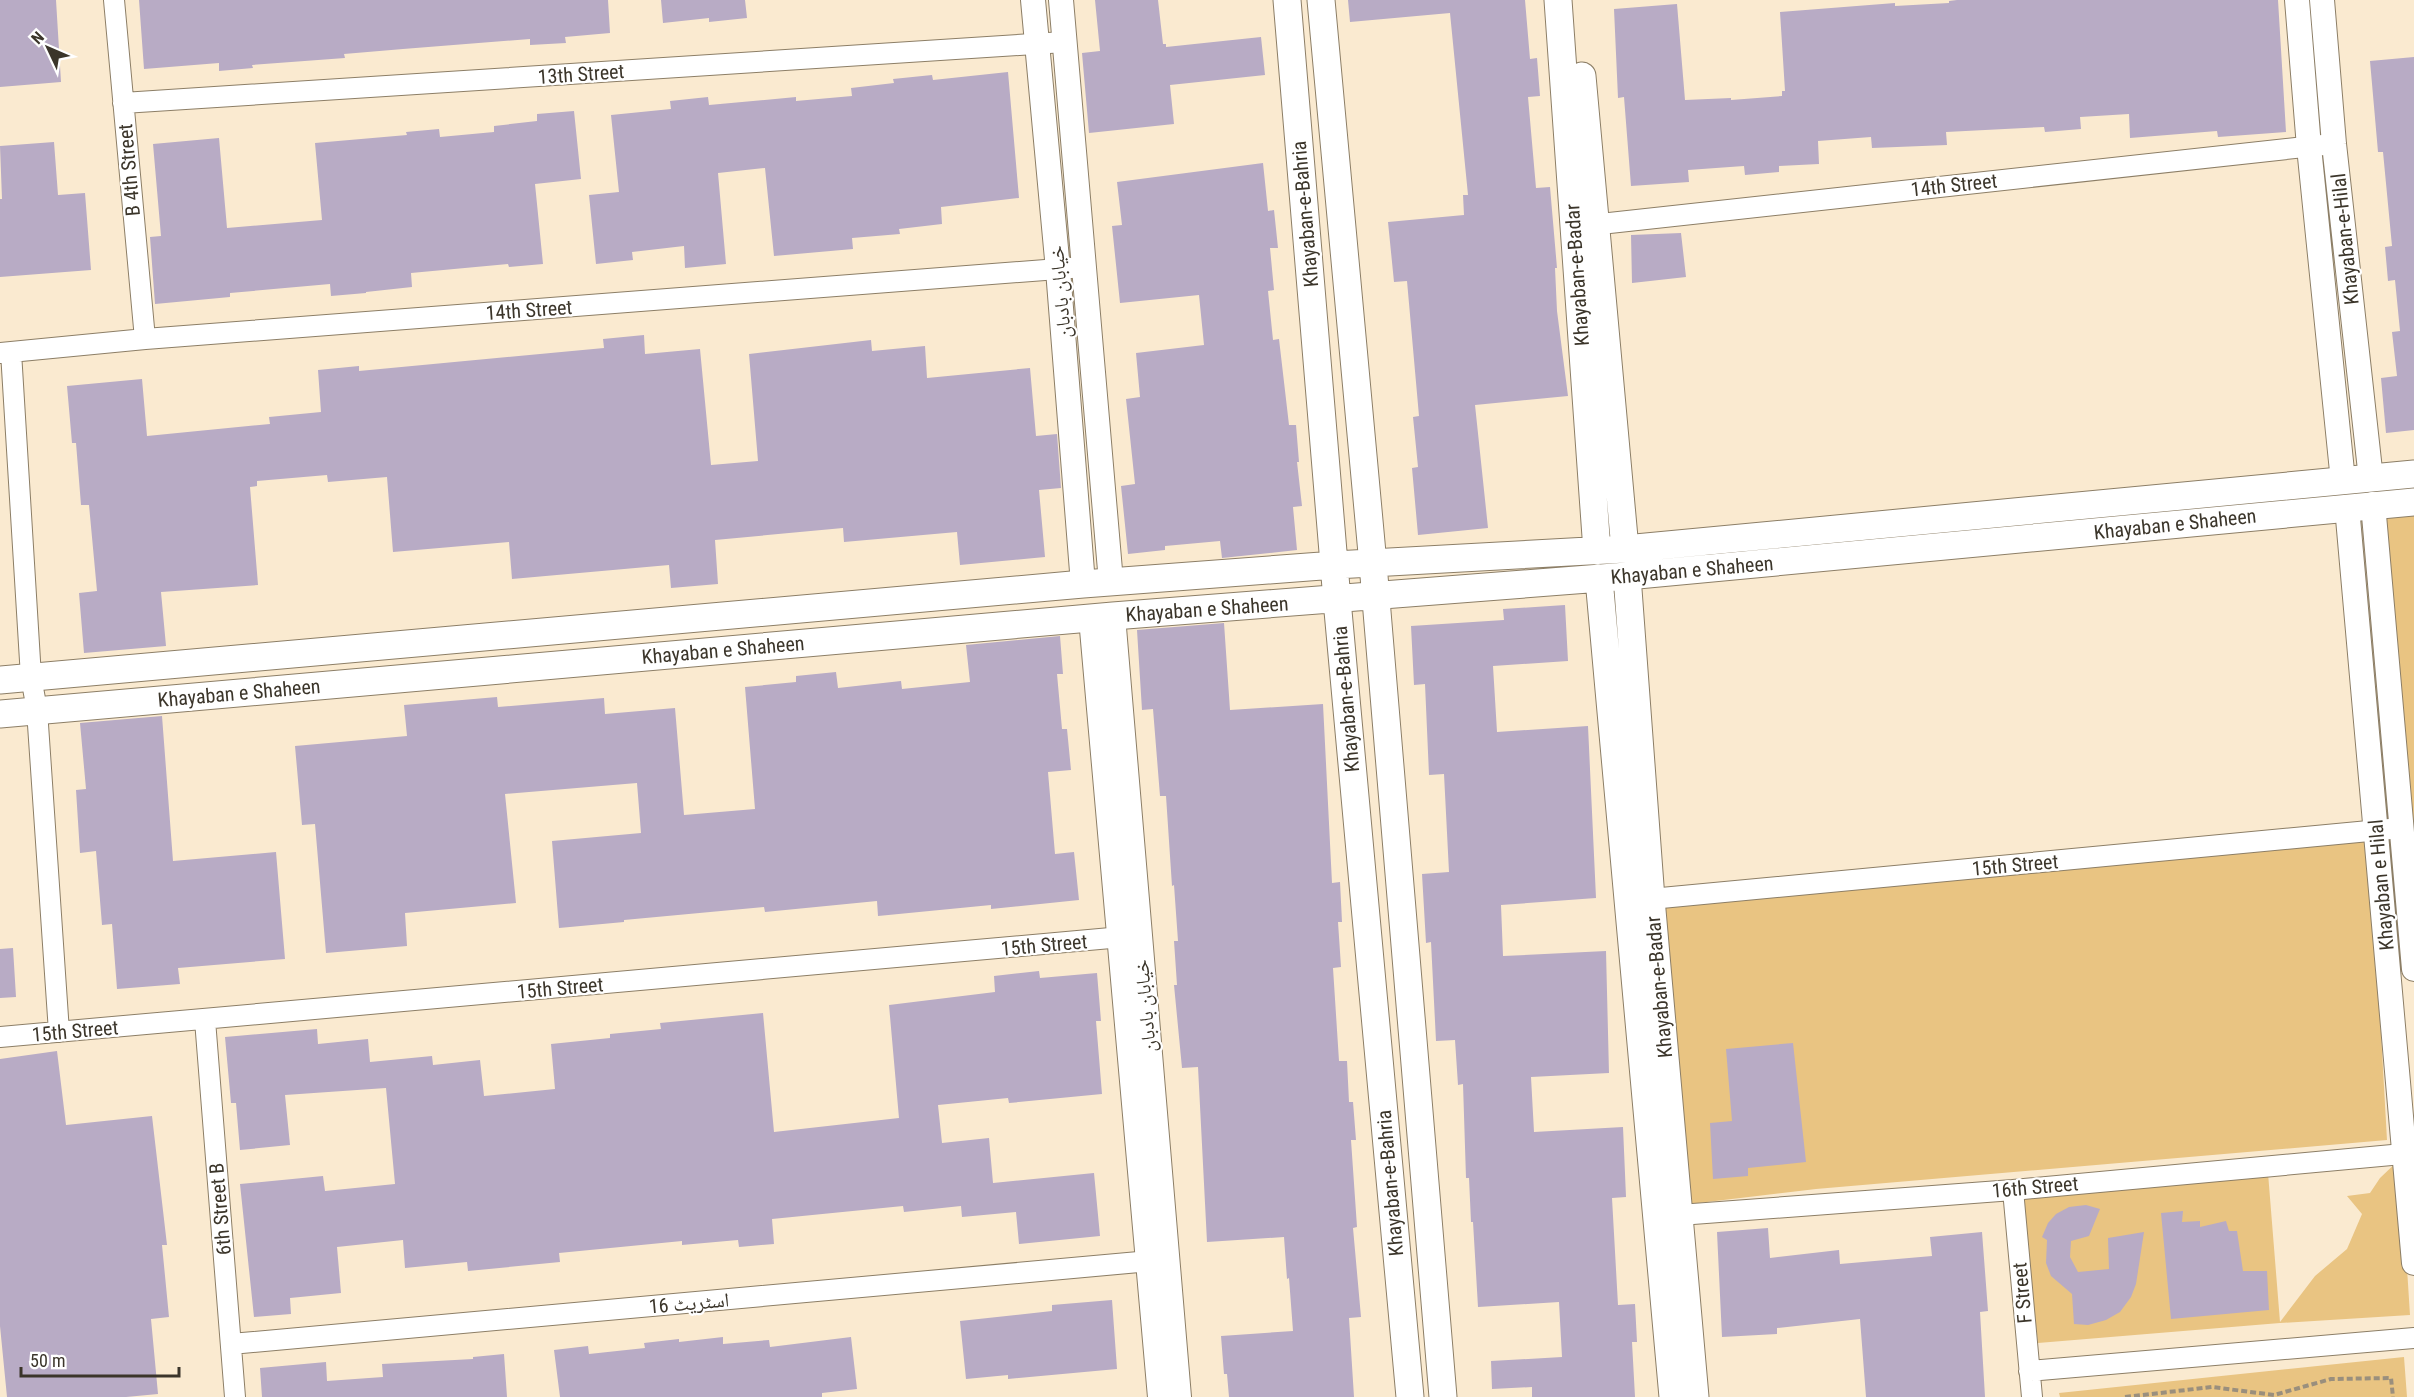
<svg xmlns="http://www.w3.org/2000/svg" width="2414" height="1397" font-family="'Roboto Condensed','Noto Naskh Arabic',sans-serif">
<rect width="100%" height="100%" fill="#faead0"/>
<path fill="#e9c482" d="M2414 507V836L2381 509Z
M2370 837 2387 1140 1816 1189 1690 1204 1661 906Z
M2400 1159 2410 1315 2280 1323 2038 1343 2021 1196 2268 1173 2280 1322 2315 1276 2347 1249 2362 1214 2347 1196 2370 1193 2380 1178Z
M2404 1357 2407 1397H2060L2059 1393Z"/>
<path fill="#b8abc5" d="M0 0H56L61 82 0 87Z
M139 0H608L610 33 565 37 566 43 530 45V39L403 49 344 54 345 58 252 65 253 68 219 71V63L144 69Z
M661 0H745L747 18 709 22V18L663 23Z
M1095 0H1158L1163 44H1166V47L1261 37 1265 75 1170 85 1174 124 1089 133 1082 53 1100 51Z
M1348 0H1525L1530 59 1537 58 1540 96 1528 97 1536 188 1550 187 1557 268H1555L1557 311 1568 396 1475 405 1488 528 1418 535 1412 468 1418 467 1413 417 1419 416 1407 281 1394 282 1388 222 1464 215 1463 195H1468L1450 13 1350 22Z
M1957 0H2278L2286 132 2218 137 2217 131 2130 138 2129 114 2080 117 2081 129 2045 132 2044 127 1946 132 1947 145 1872 148 1871 137 1818 141 1819 164 1779 166V172L1745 175 1744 166 1688 170 1689 182 1631 186 1624 97 1618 98 1614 9 1677 4 1685 100 1731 98V100L1782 96V91H1785L1780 12 1895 3V6L1949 3V1Z
M2414 57V430L2386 433 2381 378 2397 376 2392 332 2400 331 2395 280 2388 281 2385 247 2392 246 2383 152H2378L2370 61Z
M1008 72 1019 198 941 207 942 224 899 229 900 234 852 238 853 249 774 256 765 168 718 173 726 264 685 268 684 246 632 252 633 260 596 264 589 195 619 192 611 115 671 109 670 101 708 97 709 105 796 97V101L852 96 851 88 894 83 893 79 932 75 933 80Z
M574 111 581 179 535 184 543 264 509 267 508 264 411 273 412 287 366 292V293L331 296 330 284 230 293V297L155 304 150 237 161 236 153 144 219 138 227 228 322 220 315 143 407 135 406 132 439 129 440 137 494 132V126L537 121V114Z
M54 142 58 195 85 193 91 270 0 277V199H2L0 146Z
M1263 163 1268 211 1274 210 1278 248H1270L1274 290 1268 291 1273 340 1279 339 1289 425H1296L1299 462H1297L1302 506 1293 507 1297 550 1222 558 1220 541 1165 546V550L1128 554 1121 486 1135 484 1126 399 1140 397 1136 353 1204 345 1199 295 1120 303 1112 226 1122 225 1117 182Z
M1681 233 1686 277 1632 283 1631 235Z
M644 335 645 354 700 349 711 465 758 461 749 354 871 340 872 351 925 346 927 378 1030 368 1036 436 1057 434 1061 488 1039 490 1045 557 960 565 957 532 844 542 843 528 715 540 718 584 671 588 669 565 512 579 509 542 393 552 387 477 328 482 327 475 257 481V486L250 487 258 585 161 592 166 646 84 653 79 593 97 591 89 505H81L76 443H72L67 386 142 379 147 436 270 424 269 417 321 412 318 370 359 366V371L604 348 603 339Z
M1565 605 1568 661 1493 666 1497 732 1588 726 1596 898 1501 905 1503 956 1606 951 1609 1073 1531 1077 1534 1132 1623 1127 1626 1197 1612 1198 1618 1305 1635 1304 1637 1342H1632L1635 1397H1532V1387L1492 1389 1491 1361 1562 1357 1559 1302 1478 1307 1473 1222H1471L1469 1178H1466L1463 1084 1458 1085 1455 1040 1436 1041 1431 942 1426 943 1422 874 1449 872 1444 774 1429 775 1425 684 1414 685 1411 626 1504 620 1503 609Z
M1224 623 1230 710 1323 704 1332 883 1340 882 1342 922H1338L1341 967 1333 968 1339 1061H1347L1349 1102H1353L1356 1140H1351L1357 1227 1353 1228 1361 1317 1349 1318 1354 1397H1229L1227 1374H1224L1221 1336 1293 1331 1289 1278 1287 1279 1284 1237 1207 1242 1198 1067 1182 1068 1174 985H1177L1174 941H1178L1174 885 1172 886 1166 796H1160L1153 709 1142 710 1137 630Z
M1060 636 1063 674H1057L1062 729H1067L1071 770 1048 772 1055 854 1074 852 1079 900 991 909V905L878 916 877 901 765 912 764 907 624 920V922L559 928 552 841 641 833 637 783 505 794 516 903 405 913 407 946 326 953 315 824 302 825 295 746 407 736 404 705 497 697 498 707 604 698 605 714 675 708 684 815 755 809 745 687 796 682V676L836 672 838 688 901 681 902 689 970 682 966 645Z
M162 716 173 861 276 852 285 959 178 968 180 984 117 989 112 924 102 925 96 851 80 853 76 790 86 789 80 723Z
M13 948 16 997 0 998V949Z
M1039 971 1040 978 1097 973 1101 1021H1096L1102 1094 1009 1103 1008 1098 938 1105 942 1143 989 1138 993 1183 1094 1173 1100 1236 1019 1244 1016 1212 962 1217 961 1206 904 1212 903 1206 772 1219 774 1244 739 1247 738 1240 682 1245V1241L559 1253 560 1262 468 1271 467 1262 405 1268 403 1240 337 1247 341 1293 290 1298 291 1314 254 1317 240 1184 323 1176 325 1191 395 1184 386 1088 285 1095 290 1145 240 1150 236 1103H231L225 1037 317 1029 318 1044 368 1039 370 1062 432 1056 433 1065 480 1060 484 1096 555 1089 551 1044 610 1038V1034L661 1029 660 1023 763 1013 774 1132 899 1118 889 1005 995 992 994 976Z
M1793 1043 1806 1162 1748 1168V1176L1713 1179 1710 1123 1732 1121 1726 1049Z
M57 1051 66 1125 152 1116 167 1245H162L169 1317 151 1319 158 1394 126 1397H7L0 1326V1059Z
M2086 1205 2100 1209 2089 1236 2071 1241 2070 1257 2078 1272 2109 1269 2108 1238 2144 1232 2136 1284 2131 1297 2120 1312 2106 1320 2088 1325 2074 1324 2072 1294 2051 1276 2046 1263 2047 1240 2042 1237 2048 1223 2056 1214 2069 1207Z
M2183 1211 2182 1222 2200 1221V1227L2226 1221 2229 1231H2237L2243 1271H2267L2269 1310 2171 1319 2161 1213Z
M1768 1228 1770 1258 1839 1250 1840 1264 1932 1256 1930 1237 1982 1232 1988 1311 1980 1312 1985 1397H1866L1860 1319 1777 1328V1334L1722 1337 1717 1232Z
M1112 1300 1117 1369 1008 1379V1375L966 1379 960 1321 1052 1311V1305Z
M723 1337V1344L769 1340 770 1347 851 1337 857 1389 822 1393V1397H560L554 1350 588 1346 589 1354 645 1348 644 1343 679 1339V1342Z
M504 1354 507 1397H262L260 1368 326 1362 327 1381 383 1377 382 1364 473 1359V1357Z"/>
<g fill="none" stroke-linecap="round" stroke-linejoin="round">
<g stroke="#8c7e66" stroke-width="22">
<path id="minor" d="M114 0 145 339
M123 103 1064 42
M1582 226 2323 145
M11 352 31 677 37 710 59 1032
M0 353 145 339 1084 267
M1640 900 2390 829
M205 1020 235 1397
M0 1037 1133 936
M2013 1190 2032 1397
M1666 1216 2013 1190 2414 1153
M231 1344 1161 1260
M2029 1371 2414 1338"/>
</g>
<g stroke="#8c7e66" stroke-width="26">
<path id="tertiary" d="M1033 0 1058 270 1083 584
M1061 0 1111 582
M2297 0 2309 147 2343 481
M2322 0 2334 144 2371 479
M2373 504 2414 969
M2347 507 2414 1263
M1113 616 1179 1397
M1091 618 1160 1397"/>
</g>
<g stroke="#8c7e66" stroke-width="29">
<path id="secondary" d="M1287 0 1337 600 1410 1397
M1321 0 1373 564 1443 1397
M1558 0 1597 551
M1582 76 1625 549
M1627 576 1651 899 1695 1397
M1599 579 1673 1397
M0 680 1083 584 1335 565 1625 549 2414 474
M0 714 1113 616 1627 576 2414 502"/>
</g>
<path stroke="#9a8f7d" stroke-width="4" stroke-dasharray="6 3" stroke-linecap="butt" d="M2125 1397 2212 1387 2274 1395 2331 1379 2391 1378 2393 1397"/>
<use href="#minor" stroke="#fff" stroke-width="20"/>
<use href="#tertiary" stroke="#fff" stroke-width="24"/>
<use href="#secondary" stroke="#fff" stroke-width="27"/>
</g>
<g text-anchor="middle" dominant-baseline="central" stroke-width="4.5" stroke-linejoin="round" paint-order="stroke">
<g font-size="20" fill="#3b352a" stroke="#fff">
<text transform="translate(581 74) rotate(-4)">13th Street</text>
<text transform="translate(129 170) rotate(-95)">B 4th Street</text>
<text transform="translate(1954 185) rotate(-6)">14th Street</text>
<text transform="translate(1305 214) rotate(-95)">Khayaban-e-Bahria</text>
<text transform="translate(2345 239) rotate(-96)">Khayaban-e-Hilal</text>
<text transform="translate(1577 275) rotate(-94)">Khayaban-e-Badar</text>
<text transform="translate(1060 292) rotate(-95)">خیابان بادبان</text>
<text transform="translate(529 310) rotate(-4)">14th Street</text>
<text transform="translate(2175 524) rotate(-6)">Khayaban e Shaheen</text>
<text transform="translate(1692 570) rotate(-5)">Khayaban e Shaheen</text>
<text transform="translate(1207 609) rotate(-4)">Khayaban e Shaheen</text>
<text transform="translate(723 650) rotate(-5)">Khayaban e Shaheen</text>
<text transform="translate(239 693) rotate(-5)">Khayaban e Shaheen</text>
<text transform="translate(1346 699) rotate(-95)">Khayaban-e-Bahria</text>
<text transform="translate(2015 865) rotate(-5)">15th Street</text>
<text transform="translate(2381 885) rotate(-95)">Khayaban e Hilal</text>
<text transform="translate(1044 945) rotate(-5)">15th Street</text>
<text transform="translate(1659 987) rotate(-95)">Khayaban-e-Badar</text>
<text transform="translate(560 988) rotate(-5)">15th Street</text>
<text transform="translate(1145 1006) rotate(-95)">خیابان بادبان</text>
<text transform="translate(75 1031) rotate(-5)">15th Street</text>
<text transform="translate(1390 1183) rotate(-95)">Khayaban-e-Bahria</text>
<text transform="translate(2035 1187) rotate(-5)">16th Street</text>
<text transform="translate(220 1209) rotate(-95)">6th Street B</text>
<text transform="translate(2022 1293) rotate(-95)">F Street</text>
<text transform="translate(689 1303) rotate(-5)">اسٹریٹ 16</text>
</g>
</g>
<g transform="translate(48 48) rotate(314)" stroke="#ffffff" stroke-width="4.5" paint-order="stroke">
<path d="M0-4.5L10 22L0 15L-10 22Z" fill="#3b352a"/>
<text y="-9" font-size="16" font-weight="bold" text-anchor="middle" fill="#3b352a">N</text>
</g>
<path d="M21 1367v9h158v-9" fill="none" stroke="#3b352a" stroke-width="3"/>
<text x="30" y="1367" font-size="18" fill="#3b352a" stroke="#ffffff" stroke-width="4.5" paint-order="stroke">50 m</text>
</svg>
